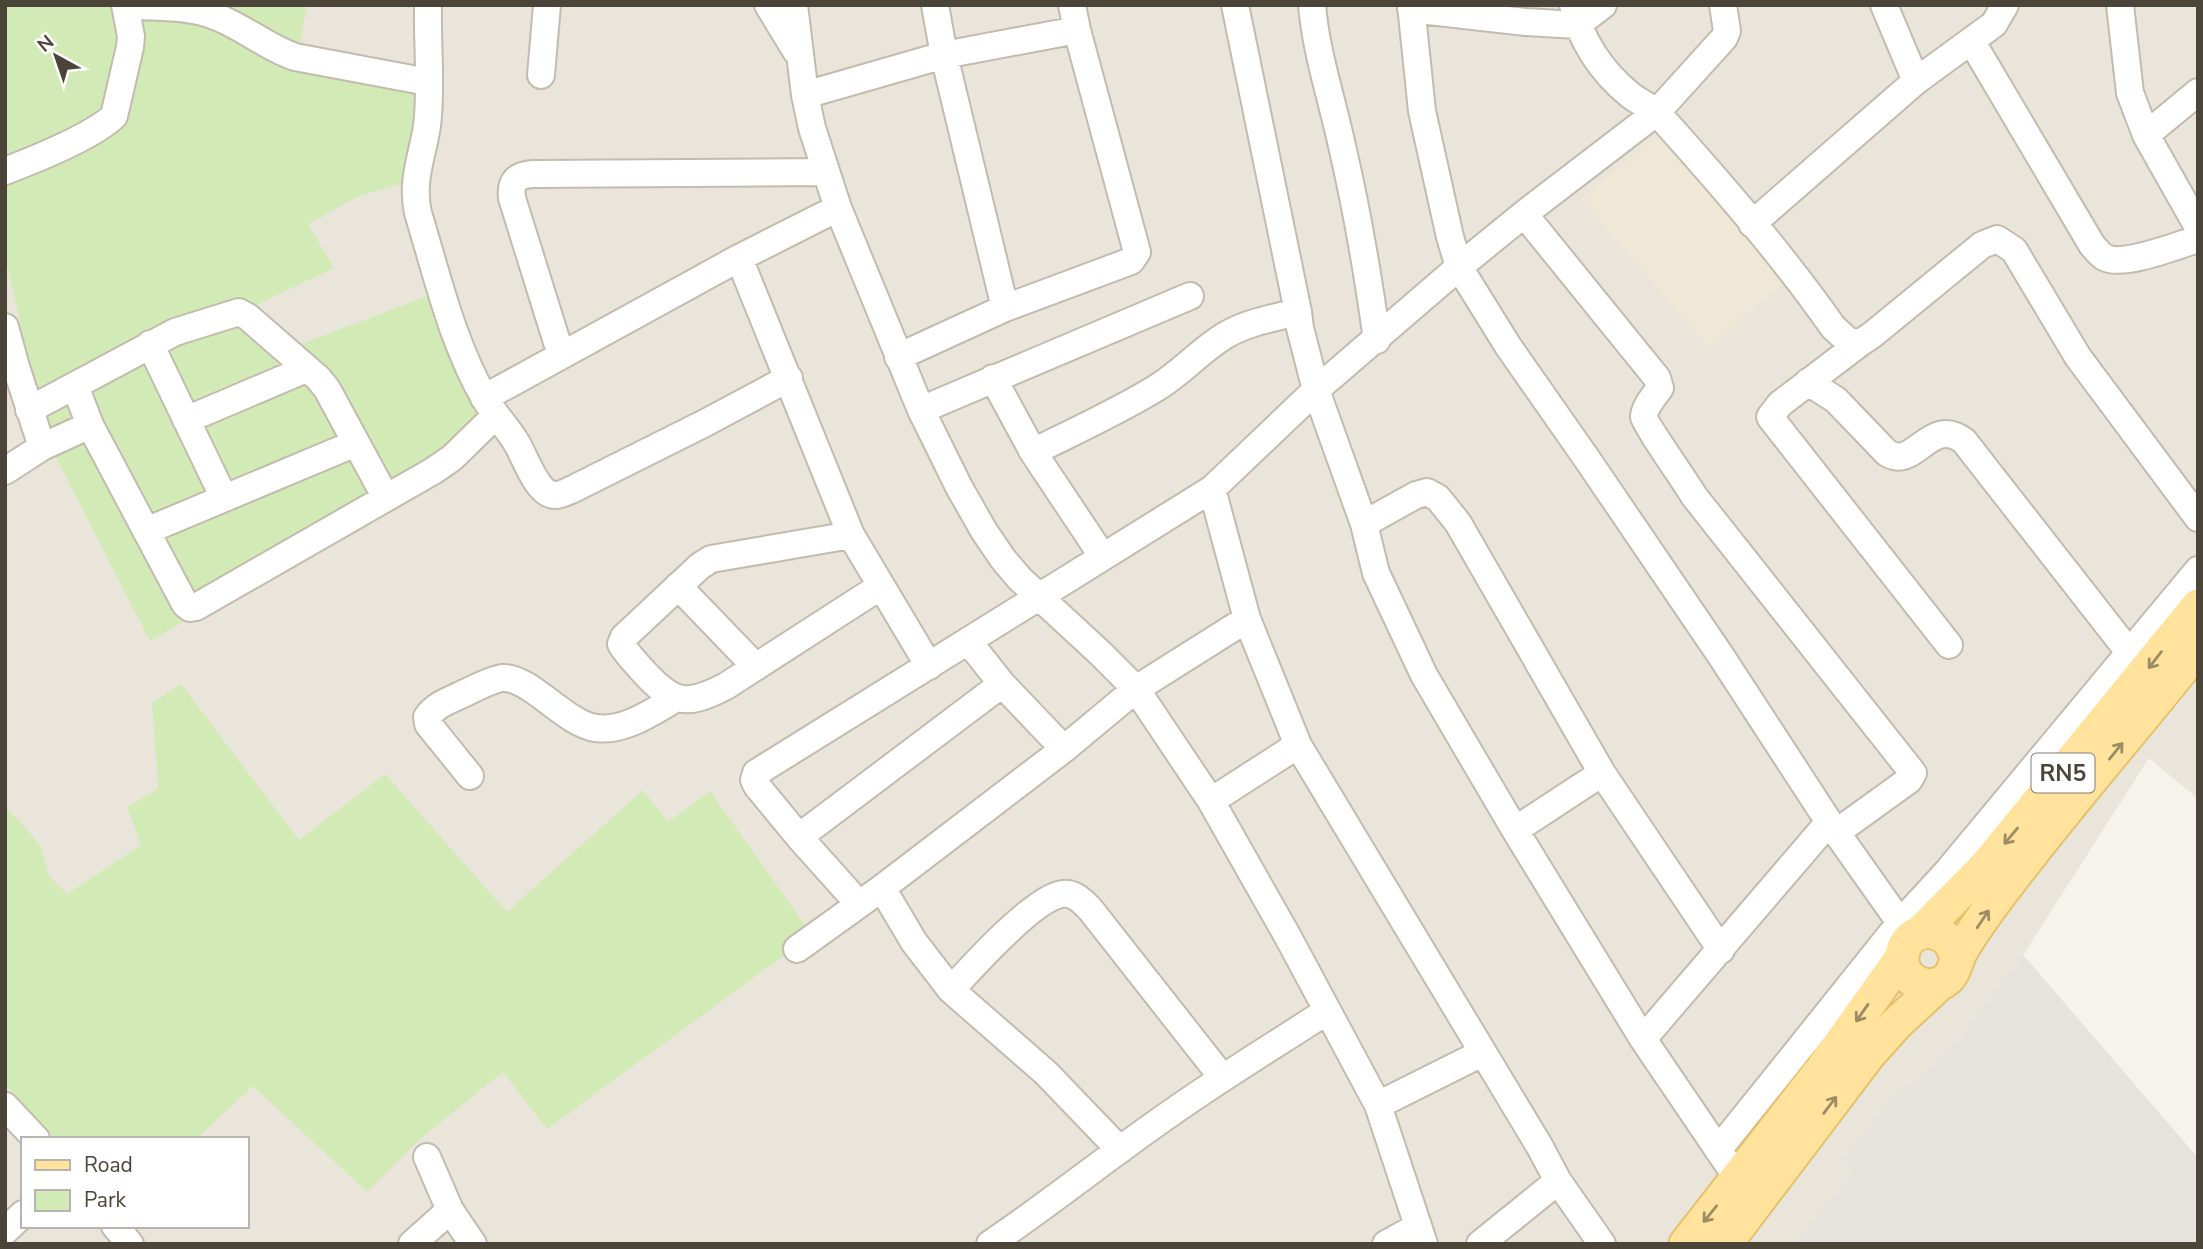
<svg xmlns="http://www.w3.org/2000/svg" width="2203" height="1249" font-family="'Nunito Sans',sans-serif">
<rect width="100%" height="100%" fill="#f6f3ec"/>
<path fill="#eae5da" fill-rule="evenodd" d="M5 5H2198V799L2149 758 2023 955 2198 1158V1244H5ZM23 1139H247V1226H23Z"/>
<path fill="#e6e2dd" d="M2023 955 2198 1158V1244H1794L1853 1172 1844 1158 1892 1098 1948 1052Z"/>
<path fill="#efe8d6" d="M1661 131 1789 278 1709 348 1581 200Z"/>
<path fill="#d2eab5" d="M5 5H307L300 44 425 69 407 182 359 196 308 224 334 268 254 306 280 352 443 290 500 435 150 641 47 440 5 257Z
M181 684 299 840 385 774 507 912 643 790 668 822 710 791 819 945 786 954 547 1129 503 1072 420 1139 367 1192 253 1086 196 1139H55L5 1084V808L19 820 41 847 49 876 67 894 141 845 127 807 158 789 152 703Z"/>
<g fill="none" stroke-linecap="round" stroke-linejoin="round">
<g stroke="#c2bbae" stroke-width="30">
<path id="minor" d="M125 5C155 8 190 5 217 17 245 28 268 48 295 57L428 82
M428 5C427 44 432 88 427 126 422 158 411 180 418 213 437 275 452 342 485 399 494 414 507 427 516 442 525 456 537 496 556 495 560 495 566 492 571 490L705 423 789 378
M768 5 796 51
M794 5 805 95 812 128 838 208 921 410 959 487 984 531 1003 559 1020 579 1100 653 1136 689 1211 801 1288 937 1378 1105 1424 1244
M935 5 944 55 1005 308
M1235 5 1298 312 1300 328 1316 390 1364 524 1376 573 1424 675 1515 830 1643 1039 1738 1179
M1312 5C1316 53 1332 99 1342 146 1357 210 1368 275 1377 340
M1411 5 1422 111 1450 237 1459 267 1508 346 1587 459 1721 656 1829 822 1911 938
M1573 5C1580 40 1602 72 1629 94 1638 102 1651 106 1660 116 1720 183 1781 253 1833 327L1848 341 1860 343 1872 335 1982 245 1997 239 2014 250 2078 357 2198 518
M1884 5 1916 81
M2120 5 2130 93 2146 135 2198 227
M1411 9 1526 22 1577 25 1603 5
M1972 42 2092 245C2095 248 2099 254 2104 257 2122 268 2178 245 2198 239
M541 75 547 5
M805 95 944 55 1077 30
M2146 135 2198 92
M5 171C34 160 93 136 114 116L130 47 131 36 125 5
M1524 214 1657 378 1660 388C1655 395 1644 407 1644 417 1645 424 1687 484 1694 496L1913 773 1909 780 1837 832
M1752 224 1916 81 1994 24 2005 5
M739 258 851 535 929 666
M5 327 16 367 42 447
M1860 343 1780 404 1770 417 1949 645
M150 344 224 498
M561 355 512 198C510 181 517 175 533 174L826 172
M898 357 1005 308 1131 261 1137 252 1077 30 1072 5
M993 378 1033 452 1103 557
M1808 382 1836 400 1887 453C1915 471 1930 415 1964 441L2129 652
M75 386 90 425 185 604 190 608 196 607 433 471 452 458 495 416
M484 398 739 258 838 208
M29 410 175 332 239 312 248 317 318 378 327 389 386 498
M921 410 1190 296
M186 420 306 369
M1033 452C1073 432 1115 413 1153 390 1180 375 1200 350 1226 335 1248 322 1274 318 1298 312
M5 471 42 447 90 425
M1212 489 1247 619 1298 745 1540 1147 1558 1181 1602 1244
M1364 524 1416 495 1427 492 1438 498 1458 523 1602 773 1721 950
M146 531 356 443
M851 535 711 559 700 566 624 637 621 644C627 654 635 662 643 671 673 704 686 707 726 686L881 586
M678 586 756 667
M968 641 1002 684 1064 749
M470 776 428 724 427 717C436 704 453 699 467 692 478 687 490 680 502 678 530 676 565 724 596 728 624 732 652 712 675 699
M1211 801 1298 745
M1515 830 1602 773
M799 837 1002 684
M882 888 914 942 951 990 1046 1073 1120 1150
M859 904 799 837 757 786 754 780 756 773 1212 489 1316 390 1459 267 1524 214 1657 112 1724 38 1727 31 1723 5
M797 949 882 888 1064 749 1136 689 1247 619
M951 990C971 968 1034 898 1062 894 1074 892 1082 901 1090 909L1222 1077
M1643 1039 1829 822
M1378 1105 1482 1053
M5 1106 36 1139
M1718 1150 1900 923 1946 873 2198 570
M427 1157 450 1210 473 1244
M115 1226 130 1244
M5 1231 23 1214
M412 1244 450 1210
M990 1244C1052 1202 1110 1155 1171 1113 1222 1077 1275 1045 1327 1011
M1386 1244 1418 1226
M1480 1244 1558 1181"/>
</g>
<g stroke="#e6c16a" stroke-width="37">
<path id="major" d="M1920 933 1987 865 2198 606
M1957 960C1950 920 1904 925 1902 957 1900 980 1929 995 1947 979 1955 972 1956 960 1961 951 1975 927 1993 903 2010 881 2070 802 2136 727 2198 649
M1686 1244 1821 1071 1902 957
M1725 1244 1869 1054 1896 1024 1938 985"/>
</g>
<use href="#minor" stroke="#fff" stroke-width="26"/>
<use href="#major" stroke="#ffe39c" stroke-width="33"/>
</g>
<defs><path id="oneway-shaft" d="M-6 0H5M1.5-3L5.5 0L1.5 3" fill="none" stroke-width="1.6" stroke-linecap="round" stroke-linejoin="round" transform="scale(1.75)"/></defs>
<g stroke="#9c8c66">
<use href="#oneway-shaft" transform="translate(2155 660) rotate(128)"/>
<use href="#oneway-shaft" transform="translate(2116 751) rotate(-51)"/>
<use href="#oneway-shaft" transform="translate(2011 836) rotate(130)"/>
<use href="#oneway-shaft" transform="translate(1983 919) rotate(-56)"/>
<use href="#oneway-shaft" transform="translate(1862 1013) rotate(125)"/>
<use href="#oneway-shaft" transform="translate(1830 1105) rotate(-53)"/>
<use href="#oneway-shaft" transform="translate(1710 1214) rotate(129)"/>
</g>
<g text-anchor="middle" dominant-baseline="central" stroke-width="5" stroke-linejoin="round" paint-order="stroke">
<rect fill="#fff" stroke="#817c74" stroke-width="2" x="2031.5" y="753.5" width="63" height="39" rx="5"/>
<g font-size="23" font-weight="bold" fill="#4b4439">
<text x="2063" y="773">RN5</text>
</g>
</g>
<rect width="2203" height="1249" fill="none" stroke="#4b4439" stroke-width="14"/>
<rect x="21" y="1137" width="228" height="91" fill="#ffffff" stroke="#b7b4b0" stroke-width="2"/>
<rect x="35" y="1160" width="35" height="10" fill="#ffe39c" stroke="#b7b4b0" stroke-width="2"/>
<text x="84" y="1172" font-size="21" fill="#4b4439">Road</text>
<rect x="35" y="1190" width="35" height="21" fill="#d2eab5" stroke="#b7b4b0" stroke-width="2"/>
<text x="84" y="1207" font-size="21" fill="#4b4439">Park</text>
<g transform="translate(56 56) rotate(320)" stroke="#ffffff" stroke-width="5" paint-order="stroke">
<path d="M0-5L12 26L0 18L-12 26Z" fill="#4b4439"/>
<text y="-10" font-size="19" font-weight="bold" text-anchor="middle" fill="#4b4439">N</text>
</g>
</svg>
